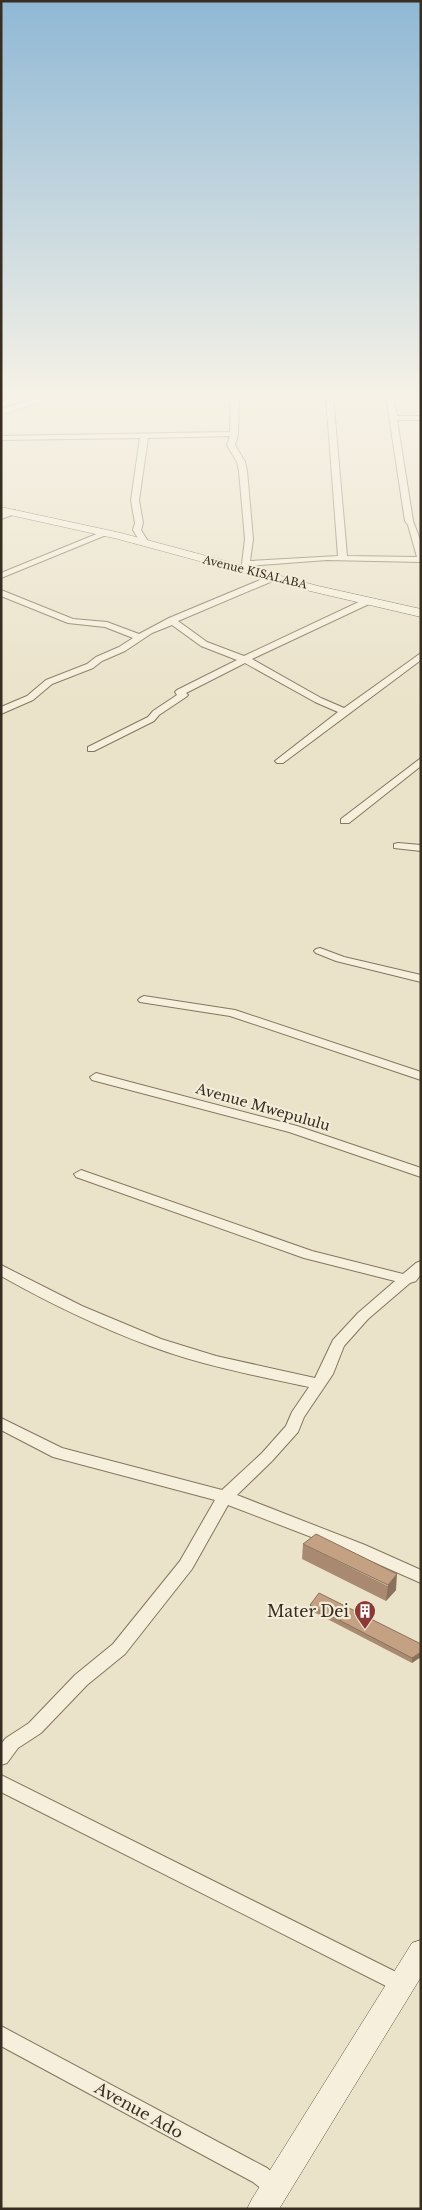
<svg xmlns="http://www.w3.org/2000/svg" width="422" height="2210" font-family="'Libre Baskerville',serif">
<rect width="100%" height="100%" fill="#eae2c9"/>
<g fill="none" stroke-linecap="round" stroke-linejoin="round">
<g stroke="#857560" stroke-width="2">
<path id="street" d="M231 396H239L238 434 235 445 245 462 247 471 253 539 250 561 338 556 326 396H333L347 556 417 557 408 525 405 521 386 396H393L397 416H421V420H397L413 521 421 542V562L327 560 249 566 247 572H241L245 539 239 471 237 462 227 445 230 436 148 438 139 500 143 523 141 530 149 543 145 545H142L133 530 135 523 131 500 140 438 1 440V436L230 432Z
M12 510H15V514L1 519V514Z
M104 531 111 533 1 578V573Z
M272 575 275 576V580L178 621 207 642 244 656 363 600H369V604L252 659 321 698 344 708 421 653V660L283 763H277L275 761 338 712 315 702 245 663 186 693 188 695 186 697 159 715 154 721 94 751H88V747L148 717 153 711 177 695 175 692 177 690 237 660 201 646 172 625 152 633 125 651 102 661 93 668 52 684 33 700 1 714V707L27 696 46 680 87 664 96 657 119 647 133 638 105 627 68 623 1 596V590L73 619 107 622 139 634 169 618Z
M421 758V766L349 823H341V819Z
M398 843 421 845V851L394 848V844Z
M320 948 344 957 421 975V982L336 961 316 953 314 951 316 949Z
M144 996 235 1010 421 1072V1080L230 1016 140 1002 138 1000 140 998Z
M96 1073 297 1126 421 1168V1177L289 1132 92 1080 90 1077Z
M81 1170 312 1251 403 1274 416 1263 421 1261V1274L416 1281 410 1283 368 1319 344 1346 333 1374 304 1417 298 1432 272 1461 237 1495 365 1545 421 1570V1583L353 1553 228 1505 192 1569 125 1654 87 1685 41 1733 18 1748 7 1763 1 1765V1744L6 1738 29 1723 75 1675 113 1644 180 1561 215 1500 53 1457 1 1430V1418L62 1448 222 1490 262 1453 286 1426 292 1412 309 1387C256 1376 201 1365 150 1346 98 1327 49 1303 1 1276V1265L82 1306 161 1339 216 1356 315 1378 333 1340 358 1313 395 1281 304 1258 76 1177 74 1174Z
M1 1775 408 1978 411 1984 408 1990 401 1993 394 1990 1 1792Z
M1 2026 267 2168 282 2180 285 2187 282 2194 275 2197 268 2194 253 2182 1 2046Z"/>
</g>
<g stroke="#675643" stroke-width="1">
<path id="secondary" d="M44 396H58L1 415V409Z
M1 507 121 533 318 586 421 609V617L310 591 118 539 1 513Z
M421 1940V1977L279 2209H247L252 2199 412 1943Z"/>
</g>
<use href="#street" fill="#f6efdc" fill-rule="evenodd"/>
<use href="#secondary" fill="#f6efdc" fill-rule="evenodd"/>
</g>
<path fill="#a98a71" d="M303 1544 396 1590 386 1601 302 1559Z
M310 1605 421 1644 412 1663 310 1610Z"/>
<path fill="#89715c" d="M397 1574 396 1590 386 1601 388 1585Z
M421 1652V1657L412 1663V1658Z"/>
<path fill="#c4a183" stroke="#89715c" d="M316 1534 397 1574 388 1585 303 1544Z
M319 1593 421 1644V1652L412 1658 310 1605Z"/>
<linearGradient id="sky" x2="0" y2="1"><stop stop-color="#8fb8d5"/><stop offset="0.56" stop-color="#f6f2e7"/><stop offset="1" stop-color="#f6f2e7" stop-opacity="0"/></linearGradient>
<rect width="422" height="705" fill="url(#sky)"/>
<defs>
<g id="building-pin" transform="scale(1.125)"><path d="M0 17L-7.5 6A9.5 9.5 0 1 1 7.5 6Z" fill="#8d3936" stroke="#f2ecd8"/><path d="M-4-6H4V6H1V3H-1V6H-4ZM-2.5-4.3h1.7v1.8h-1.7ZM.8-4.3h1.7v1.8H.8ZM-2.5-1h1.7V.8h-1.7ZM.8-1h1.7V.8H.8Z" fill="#fff"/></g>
</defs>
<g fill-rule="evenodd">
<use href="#building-pin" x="365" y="1611"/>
</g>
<g text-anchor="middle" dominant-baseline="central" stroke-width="4.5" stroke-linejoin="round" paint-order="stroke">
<g font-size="11" fill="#372d21" stroke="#f2ecd8">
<text transform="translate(255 572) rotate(14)">Avenue KISALABA</text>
</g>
<g font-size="14" fill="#372d21" stroke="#f2ecd8">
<text transform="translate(263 1107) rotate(16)">Avenue Mwepululu</text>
</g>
<g font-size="16" fill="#372d21" stroke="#f2ecd8" text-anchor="end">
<text x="349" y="1611">Mater Dei</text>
</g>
<g font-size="16" fill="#372d21" stroke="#f2ecd8">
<text transform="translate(139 2110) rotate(29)">Avenue Ado</text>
</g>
</g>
<rect width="422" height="2210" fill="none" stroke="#372d21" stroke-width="5"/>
</svg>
